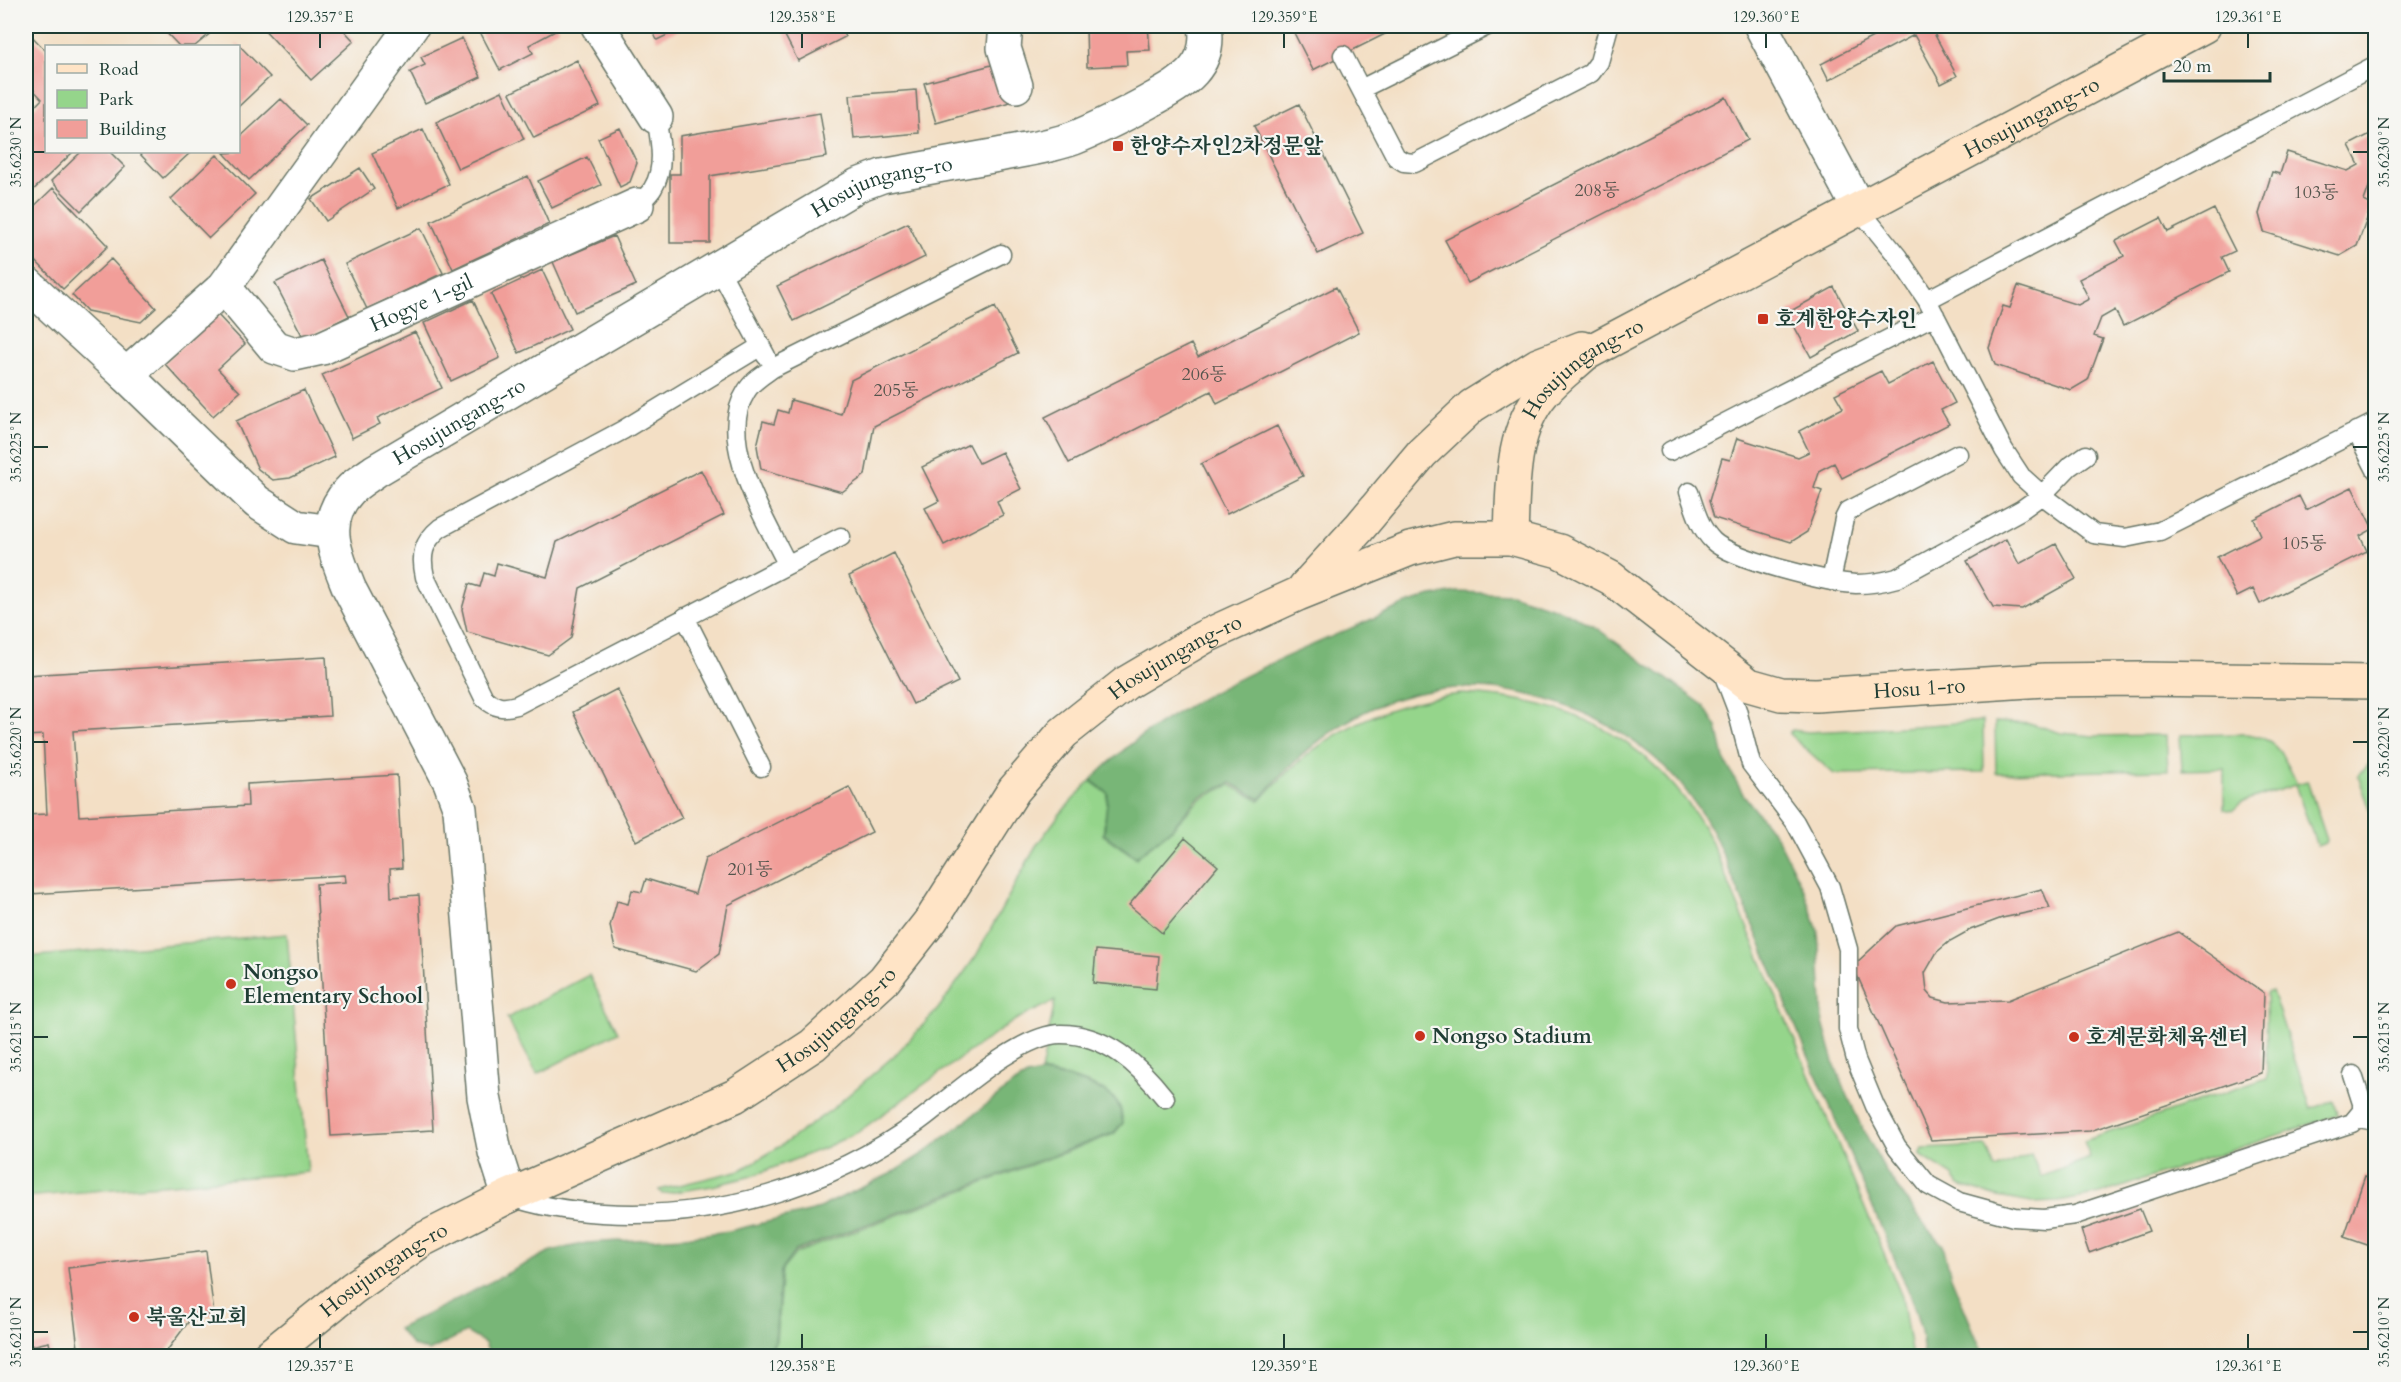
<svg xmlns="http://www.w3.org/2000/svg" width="2401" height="1382" font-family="Cardo,'Noto Serif KR',serif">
<rect width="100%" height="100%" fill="#f6f6f2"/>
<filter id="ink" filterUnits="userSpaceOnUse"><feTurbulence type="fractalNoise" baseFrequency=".0167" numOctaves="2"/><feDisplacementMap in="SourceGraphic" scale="12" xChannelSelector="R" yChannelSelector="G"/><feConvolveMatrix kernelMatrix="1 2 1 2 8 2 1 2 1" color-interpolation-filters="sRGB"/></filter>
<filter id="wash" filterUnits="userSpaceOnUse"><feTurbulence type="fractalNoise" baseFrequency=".008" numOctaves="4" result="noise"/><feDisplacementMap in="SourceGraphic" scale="24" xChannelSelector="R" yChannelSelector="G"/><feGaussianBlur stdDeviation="1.35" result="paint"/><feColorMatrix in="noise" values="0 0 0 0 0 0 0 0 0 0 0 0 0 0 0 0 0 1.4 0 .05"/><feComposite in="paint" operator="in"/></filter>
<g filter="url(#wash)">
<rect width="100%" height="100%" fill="#f3dfc5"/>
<path fill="#95d58b" stroke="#5a8960" stroke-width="1.5" d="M1461 694C1571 698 1658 740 1711 841L1902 1297 1912 1356H767L776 1341 782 1270 796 1253 1114 1134 1123 1123C1122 1118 1122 1110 1119 1105 1108 1084 1062 1075 1041 1072L1055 1001 1017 1019 970 1051 858 1132 824 1148 752 1176 712 1186 662 1194 659 1190 741 1170 779 1147 831 1110 896 1054 938 1009 976 956 1036 846 1059 815 1090 781 1108 794 1103 835 1136 858 1172 829 1200 799 1230 785 1260 801C1314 737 1379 703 1461 694Z
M1983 721 1984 772 1834 774 1789 734 1792 730 1808 732 1873 729Z
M1995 722 2033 724 2061 733 2093 736 2166 735 2168 770 1996 773Z
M2243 734C2276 735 2285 758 2297 784L2307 781 2327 840 2326 843 2317 846 2295 785 2241 803 2232 811 2224 809V769L2182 770 2180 735Z
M2375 758V823L2358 776Z
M287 934 308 1172 26 1197V957Z
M589 975 618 1032 537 1074 507 1018Z
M2272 991 2311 1109 2333 1101 2338 1115 2100 1194 2058 1202 2032 1203 1998 1197 1959 1185 1953 1176 1920 1155 1923 1149 1986 1146 1995 1169 2031 1154 2041 1177 2090 1158 2084 1141 2267 1078 2266 993Z"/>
<path fill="#78b677" stroke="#4c7a56" stroke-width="1.5" d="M1458 592 1511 594 1569 613 1596 628 1703 705 1717 727 1724 759 1743 794 1778 839 1804 891 1818 931 1823 1023 1835 1066 1860 1124 1888 1175 1927 1228 1943 1245 1951 1277 1984 1356H1924L1921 1331 1912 1300 1717 841C1703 814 1687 788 1665 767 1596 703 1494 671 1403 697 1347 712 1296 755 1260 799L1231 783 1199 797 1171 829 1136 857 1104 834 1108 793 1091 780C1109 763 1126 746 1146 733 1225 678 1317 644 1404 605L1431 596Z
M1041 1073C1061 1076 1107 1085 1118 1105 1121 1109 1121 1118 1123 1123L1113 1133 795 1251 781 1270 775 1341 766 1356H490L485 1343 466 1332 429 1351 413 1346 398 1329 551 1251 587 1243 684 1237 729 1231 813 1211 892 1173 924 1153 1013 1084 1027 1076Z"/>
<g id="blocks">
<path fill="#f19e99" d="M160 26H219L195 46H179Z
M261 26H340L354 41 311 80Z
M477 26H557L559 29 529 45 533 53 500 70Z
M650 26H686L657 40Z
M780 26H839L845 37 798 61Z
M1086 26H1148L1150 50 1126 51 1127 65 1087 67Z
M1294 26H1401L1313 70 1291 27Z
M1894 26H1930L1957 76 1941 84 1914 35 1829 80 1821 64Z
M26 30 46 51V152H73L26 197V116L42 99 26 82Z
M462 38 481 77 425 103 410 72 425 65 421 57Z
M238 44 270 77 238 107V46H235Z
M577 60 600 106 534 138 510 93Z
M999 63 1010 102 936 123 924 83Z
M916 90 919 133 854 139 850 95Z
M502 91 524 139 458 169 436 122Z
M1726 97 1748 140 1468 283 1445 240Z
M281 99 307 125 249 180 224 153 238 152V139Z
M1299 104 1363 233 1318 254 1254 126Z
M820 113 827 157 710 176V243H670V174H680V136Z
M620 128 637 163 630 182 620 187 598 138Z
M423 129 449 184 398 208 372 153Z
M2376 131V181L2370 184 2364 201 2372 205 2357 246 2340 256 2264 232 2259 214 2272 172 2280 174 2287 152 2348 171 2359 165 2349 145Z
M81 152H110L125 167 81 211 51 181Z
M138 152H191L163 178Z
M217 155 255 194 209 238 171 199Z
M587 157 601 185 552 208 538 181Z
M360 168 374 189 326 221 311 199Z
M528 176 549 224 453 269 431 221Z
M53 188 108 246 63 289 26 251V214Z
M2214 209 2235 251 2222 257 2229 272 2123 326 2115 310 2101 318 2094 336 2103 339 2088 380 2071 390 1995 365 1989 348 2003 306 2010 308 2018 286 2078 305 2089 299 2079 279 2124 256 2116 241 2161 218 2168 232Z
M908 223 925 257 794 321 777 286Z
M421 228 443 273 367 309 345 264Z
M614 236 636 285 575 312 553 262Z
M111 259 156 308 141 322 87 311 72 295Z
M321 260 349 316 304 339 275 283Z
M542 270 570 329 519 353 491 294Z
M1336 287 1359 332 1217 404 1211 391 1069 463 1045 417 1191 344 1198 357Z
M1834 287 1858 331 1811 357 1787 313Z
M473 300 500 358 451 381 424 323Z
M995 307 1018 353 874 426 865 475 842 492 761 469 757 446 763 421 774 424 778 410 788 413 791 400 841 414 851 380Z
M217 314 245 344 218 369 240 392 213 416 164 363Z
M415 332 442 388 377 418 380 424 352 438 322 375Z
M1933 361 1955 403 1941 410 1949 424 1842 478 1834 463 1820 470 1814 488 1822 491 1807 532 1791 542 1714 518 1709 501 1722 458 1730 460 1737 438 1798 457 1809 452 1799 431 1843 408 1835 394 1881 371 1888 384Z
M304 390 335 457 290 478 273 480 258 469 236 421Z
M1277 426 1303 476 1227 514 1201 464Z
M969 444 979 463 1002 452 1021 489 997 501 1003 515 944 545 925 508 939 501 922 467Z
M701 470 724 515 580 588 571 638 548 655 467 632 462 609 469 584 480 587 484 573 494 576 497 563 547 577 557 542Z
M2352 487 2373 529 2360 536 2367 551 2260 604 2253 589 2237 597 2217 557 2261 535 2254 519 2299 496 2306 510Z
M2006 539 2019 564 2056 544 2076 579 2022 609 1993 607 1967 561Z
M894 553 958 682 913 704 849 576Z
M326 657 330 716 73 731 79 816 248 806 247 784 397 775 402 868 390 869 391 897 419 895 433 1130 331 1136 316 884 346 882 345 875 30 894 26 815 47 814 43 735 26 736V675Z
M617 689 682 818 636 841 573 712Z
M849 787 872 832 728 905 719 954 696 971 615 949 610 926 617 901 628 904 632 890 642 892 646 879 695 894 705 859Z
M1185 838 1218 866 1162 933 1129 905Z
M2042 889 2050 908 2002 918 1970 930 1950 941 1937 952 1925 973 1927 991 1933 998 1948 1002 2008 1000 2178 932 2264 993 2261 1073 2090 1131 1931 1140 1853 966 1896 926Z
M1096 950 1159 956 1156 989 1093 983Z
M2365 1176 2376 1179V1248L2344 1237Z
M2140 1209 2149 1231 2089 1253 2081 1230Z
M206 1251 214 1314 192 1317 163 1356H79L68 1268Z
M49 1342 52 1356H26V1347Z"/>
</g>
</g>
<g filter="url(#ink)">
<use href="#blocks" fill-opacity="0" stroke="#697667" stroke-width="1.5"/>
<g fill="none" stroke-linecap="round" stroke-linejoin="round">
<g stroke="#697667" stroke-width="21">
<path id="lane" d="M1343 55 1396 157 1404 162 1415 163 1591 73 1599 62 1609 26
M1361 89 1487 26
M637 205C642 200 650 194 653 188 666 167 660 140 656 117
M1859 209 1898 257 1927 300 2004 450 2021 476 2042 495 2094 534 2125 538 2160 531 2376 422
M718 267 766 356
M1927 300 2376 65
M761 346 623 430 440 528C423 542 420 555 425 577L484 698C495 708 503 709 517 705L841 537
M2356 431 2376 470
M1670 451 1935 315
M1689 492C1695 509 1699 527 1713 541 1731 559 1829 583 1856 584 1871 584 1883 582 1897 578L2021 510 2042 495 2069 467 2086 455
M787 564C766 520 715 440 746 392 752 381 763 375 773 368L1001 254
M1831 581 1844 519 1848 511 1958 454
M685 617 761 767
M1721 668 1737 710 1751 764 1795 822 1830 887 1848 949V1029L1856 1060 1875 1106 1897 1147 1928 1185 1959 1202 2014 1217 2044 1219 2075 1215 2352 1123 2362 1111V1103L2353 1075
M2358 1118 2376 1121
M509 1196C540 1207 569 1211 602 1213 715 1220 828 1188 919 1121 952 1097 1019 1034 1061 1034 1106 1034 1139 1065 1165 1098"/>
</g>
<g stroke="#697667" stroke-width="36">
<g id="street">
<path d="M598 26 656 117"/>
<path d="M1006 26 1004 48 1016 86"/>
<path d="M1761 26 1859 209"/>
<path d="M26 283 126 375 257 502 296 527 332 532"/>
<path id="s1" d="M224 287 274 347 295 354 322 348 637 205"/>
<path d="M126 375 224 287 412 26"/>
<path id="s2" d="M509 1196 495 1152 484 1097 460 809 450 782 349 588C336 555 320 522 349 491 356 483 367 477 375 471L858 185 882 176C920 169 959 162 998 155 1023 150 1050 147 1074 138 1099 128 1124 115 1148 102 1180 84 1212 69 1205 26"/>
</g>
</g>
<g stroke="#697667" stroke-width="36">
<g id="secondary">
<path id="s3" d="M1511 538C1513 489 1510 431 1544 392 1556 378 1571 367 1585 354L2204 26"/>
<path d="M1305 587 1359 528 1422 453 1472 406 1538 365 1582 348"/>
<path id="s4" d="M269 1356 353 1288 422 1240 509 1196 735 1096 813 1045 884 980 932 919 1014 790 1063 733 1126 683 1204 637 1298 594 1410 549 1454 538H1511L1559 551 1611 578 1749 685 1781 694 1816 695 2045 680 2139 679 2376 682"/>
</g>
</g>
<use href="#lane" stroke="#fff" stroke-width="18"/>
<use href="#street" stroke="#fff" stroke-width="33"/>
<use href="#secondary" stroke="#ffe4c6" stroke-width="33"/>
</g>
</g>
<path fill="none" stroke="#1f3d34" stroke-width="2" d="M320 33V48M802 33V48M1284 33V48M1766 33V48M2248 33V48M33 152H48M2353 152H2368M33 447H48M2353 447H2368M33 742H48M2353 742H2368M33 1037H48M2353 1037H2368M33 1332H48M2353 1332H2368M320 1334V1349M802 1334V1349M1284 1334V1349M1766 1334V1349M2248 1334V1349"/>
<g fill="#c8321e" stroke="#f6f6f2" stroke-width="2">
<rect x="1112" y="140" width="12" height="12" rx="3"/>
<rect x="1757" y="313" width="12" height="12" rx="3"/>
<circle cx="231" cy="984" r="6"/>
<circle cx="1420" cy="1036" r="6"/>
<circle cx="2074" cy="1037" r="6"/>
<circle cx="134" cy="1317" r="6"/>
</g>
<g text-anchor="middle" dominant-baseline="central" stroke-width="4.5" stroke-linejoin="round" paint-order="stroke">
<g font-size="18" fill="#54554d">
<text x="1597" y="190">208동</text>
<text x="2316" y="192">103동</text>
<text x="1204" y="374">206동</text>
<text x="896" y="390">205동</text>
<text x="2304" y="543">105동</text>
<text x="750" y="869">201동</text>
</g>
<g font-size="21" fill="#1f3d34" stroke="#f6f6f2">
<text stroke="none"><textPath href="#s3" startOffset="714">Hosujungang-ro</textPath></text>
<text stroke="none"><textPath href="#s2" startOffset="1359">Hosujungang-ro</textPath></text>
<text stroke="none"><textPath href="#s1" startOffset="237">Hogye 1-gil</textPath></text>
<text stroke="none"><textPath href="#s3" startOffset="198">Hosujungang-ro</textPath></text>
<text stroke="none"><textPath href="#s2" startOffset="873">Hosujungang-ro</textPath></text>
<text stroke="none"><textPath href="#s4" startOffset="1168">Hosujungang-ro</textPath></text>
<text stroke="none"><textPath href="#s4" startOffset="1984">Hosu 1-ro</textPath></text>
<text stroke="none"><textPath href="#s4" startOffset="664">Hosujungang-ro</textPath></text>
<text stroke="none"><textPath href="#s4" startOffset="144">Hosujungang-ro</textPath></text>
</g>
<g font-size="21" font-weight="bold" fill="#1f3d34" stroke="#f6f6f2" text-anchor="start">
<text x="1130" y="146">한양수자인2차정문앞</text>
<text x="1775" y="319">호계한양수자인</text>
<text x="243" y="972">Nongso<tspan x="243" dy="24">Elementary School</tspan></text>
<text x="1432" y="1036">Nongso Stadium</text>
<text x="2086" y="1037">호계문화체육센터</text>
<text x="146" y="1317">북울산교회</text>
</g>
</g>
<rect width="2401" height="1382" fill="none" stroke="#f6f6f2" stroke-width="66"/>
<rect x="45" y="45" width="195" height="108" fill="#f6f6f2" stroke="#a0aca6" stroke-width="1.5"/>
<rect x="57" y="64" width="30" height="9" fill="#ffe4c6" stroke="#a0aca6" stroke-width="1.5"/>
<text x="99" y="75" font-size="18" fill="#1f3d34">Road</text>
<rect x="57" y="90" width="30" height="18" fill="#95d58b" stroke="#a0aca6" stroke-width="1.5"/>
<text x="99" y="105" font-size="18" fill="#1f3d34">Park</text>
<rect x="57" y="120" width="30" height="18" fill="#f19e99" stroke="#a0aca6" stroke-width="1.5"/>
<text x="99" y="135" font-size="18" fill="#1f3d34">Building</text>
<path d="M2164 72v9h106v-9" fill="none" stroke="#1f3d34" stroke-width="3"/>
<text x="2173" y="72" font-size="18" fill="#1f3d34" stroke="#f6f6f2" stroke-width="4.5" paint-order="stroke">20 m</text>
<rect x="33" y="33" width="2335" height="1316" fill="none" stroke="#1f3d34" stroke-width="2"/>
<g font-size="15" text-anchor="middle" fill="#1f3d34">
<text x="320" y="22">129.357°E</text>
<text x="802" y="22">129.358°E</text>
<text x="1284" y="22">129.359°E</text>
<text x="1766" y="22">129.360°E</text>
<text x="2248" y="22">129.361°E</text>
<text transform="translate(16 152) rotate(-90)" y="5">35.6230°N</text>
<text transform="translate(2384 152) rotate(-90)" y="5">35.6230°N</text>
<text transform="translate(16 447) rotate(-90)" y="5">35.6225°N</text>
<text transform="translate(2384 447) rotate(-90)" y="5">35.6225°N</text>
<text transform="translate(16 742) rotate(-90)" y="5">35.6220°N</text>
<text transform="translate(2384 742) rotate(-90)" y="5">35.6220°N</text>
<text transform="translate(16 1037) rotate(-90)" y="5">35.6215°N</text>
<text transform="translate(2384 1037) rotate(-90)" y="5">35.6215°N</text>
<text transform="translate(16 1332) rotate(-90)" y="5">35.6210°N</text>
<text transform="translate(2384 1332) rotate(-90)" y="5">35.6210°N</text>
<text x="320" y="1371">129.357°E</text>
<text x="802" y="1371">129.358°E</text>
<text x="1284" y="1371">129.359°E</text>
<text x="1766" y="1371">129.360°E</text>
<text x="2248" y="1371">129.361°E</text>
</g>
</svg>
